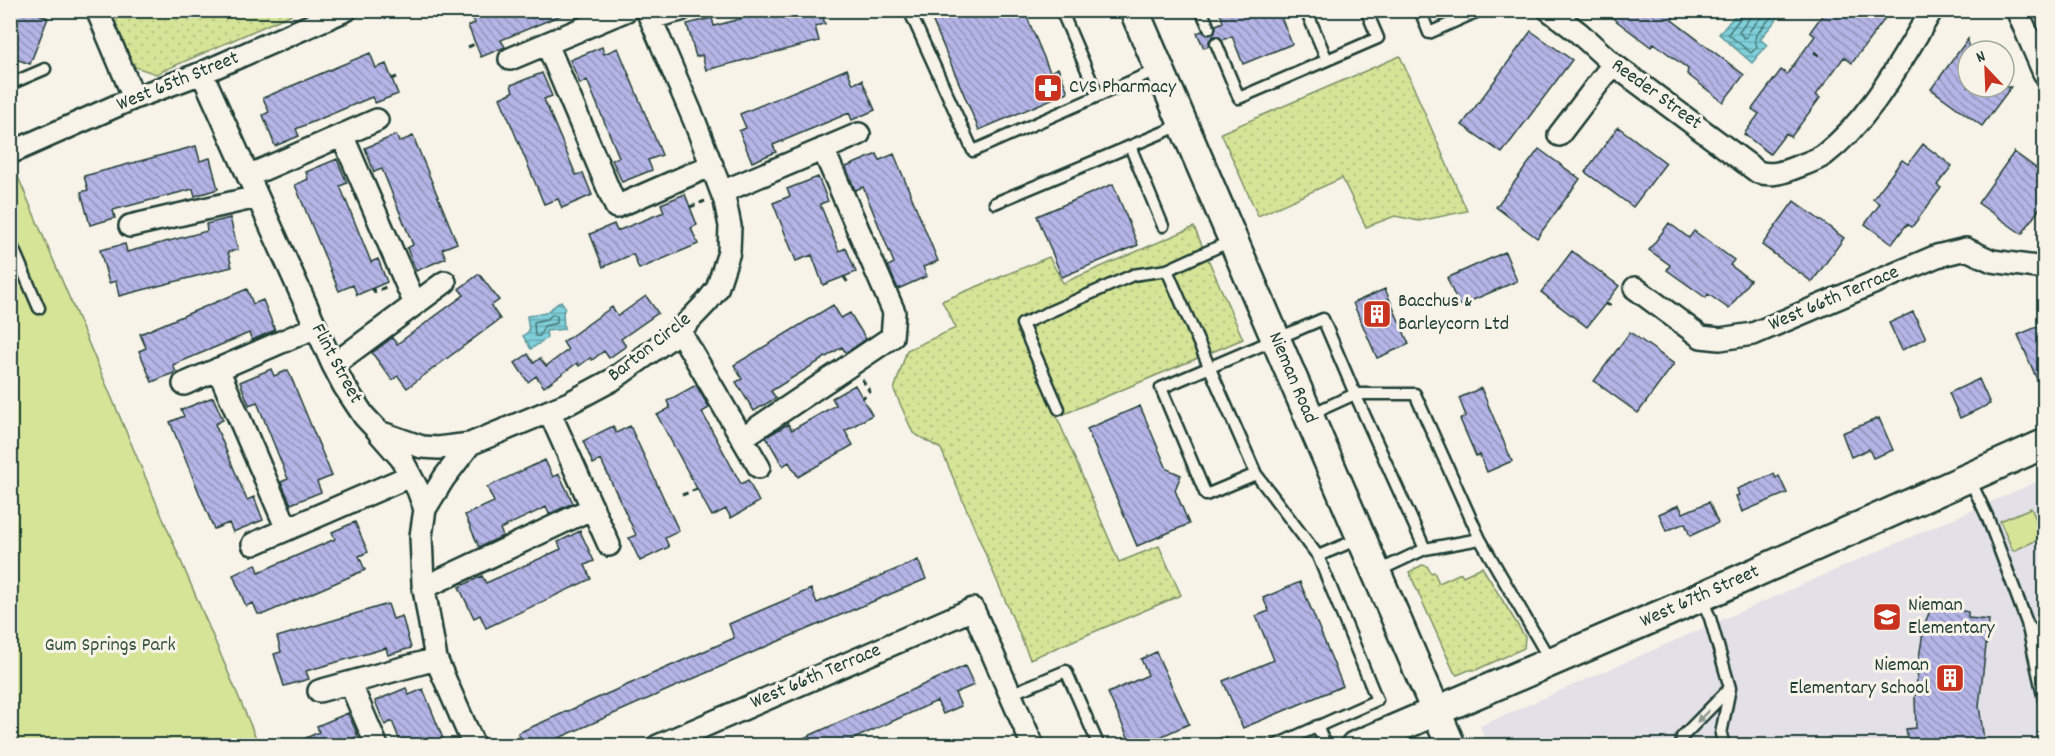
<svg xmlns="http://www.w3.org/2000/svg" width="2055" height="756" font-family="Dekko,sans-serif">
<defs>
<pattern id="grass-dots" width="8" height="8" patternUnits="userSpaceOnUse" patternTransform="scale(1.5)"><rect width="8" height="8" fill="#d5e497"/><path d="M2 2h.1M6 6h.1" fill="none" stroke="#b6c483" stroke-width="1.8" stroke-linecap="round"/></pattern>
<pattern id="water-rules" width="6" height="5" patternUnits="userSpaceOnUse" patternTransform="scale(1.5)"><rect width="6" height="5" fill="#80d0db"/><path d="M0 2.5h6" fill="none" stroke="#68aab2"/></pattern>
<pattern id="building-back-hatch" width="6" height="6" patternUnits="userSpaceOnUse" patternTransform="scale(1.5)"><rect width="6" height="6" fill="#b5b4e6"/><path d="M-1 5l2 2M0 0l6 6M5-1l2 2" fill="none" stroke="#9394bb"/></pattern>
</defs>
<rect width="100%" height="100%" fill="#f7f3e8"/>
<filter id="ink" filterUnits="userSpaceOnUse"><feTurbulence type="fractalNoise" baseFrequency=".0167" numOctaves="2"/><feDisplacementMap in="SourceGraphic" scale="12" xChannelSelector="R" yChannelSelector="G"/><feConvolveMatrix kernelMatrix="1 2 1 2 8 2 1 2 1" color-interpolation-filters="sRGB"/></filter>
<g filter="url(#ink)">
<path fill="#e3e0e7" d="M2043 479 2044 745 1488 746 1480 726Z"/>
<path fill="url(#grass-dots)" stroke="#7a9066" stroke-width="1.5" d="M108 11H299L156 74 135 67 124 49Z
M1400 56 1467 211 1419 221 1395 216 1366 227 1342 178 1258 216 1221 133Z
M1194 227 1243 339 1057 417 1119 562 1159 546 1181 595 1030 659 941 449 913 433 894 390 907 350 956 328 942 301 1049 257 1063 283Z
M1422 565 1427 566 1431 573 1434 572 1439 583 1461 573 1463 576 1482 567 1525 637 1524 648 1476 670H1469L1457 675 1454 672 1409 572Z"/>
<path fill="#d5e497" stroke="#7a9066" stroke-width="1.5" d="M16 172 259 745H11L10 175Z
M2031 508 2044 537 2013 551 2000 521Z"/>
<path fill="url(#water-rules)" stroke="#599598" stroke-width="1.5" d="M1782 10 1783 12 1760 39 1767 45 1752 63 1719 34 1739 11Z
M561 301 565 307 563 313 564 329 546 331 547 338 531 349 523 336 529 331 527 316 545 313Z"/>
<g fill="none" stroke-linecap="round" stroke-linejoin="round">
<path stroke="#467877" stroke-width="1.5" d="M1743 10 1742 16 1728 34 1751 53 1757 47 1755 40 1756 35 1777 10
M1750 10 1749 19 1739 32 1744 38 1747 37 1750 30 1767 10
M553 314 557 316V323L544 326 540 336H535L534 322 547 319Z"/>
</g>
<path fill="url(#building-back-hatch)" stroke="#1f3d34" stroke-width="1.5" d="M10 10H29L48 18 30 64 10 57Z
M469 10H571V11L501 40 505 47 481 57 468 26 475 23Z
M773 10H821L825 24 815 26 819 41 706 70 702 55 696 57 687 24 712 18 714 26Z
M928 10H1024L1050 72 1058 68 1068 92 979 130Z
M1219 10H1278L1292 44 1243 64 1232 36 1223 40 1218 36H1213L1209 41V46L1204 48 1197 33 1202 31 1209 35 1215 33 1216 25 1223 22Z
M1602 10H1678L1672 20 1744 75 1723 102 1687 74 1688 69 1654 43 1651 47Z
M1826 10H1871L1884 20 1852 63 1844 57 1816 95 1820 98 1791 137 1786 133 1770 154 1744 134 1759 114 1752 109 1781 70 1787 74 1815 36 1810 32Z
M1531 31 1572 60 1502 153 1462 125Z
M1968 39V87H2011L1982 126 1931 89Z
M602 47 604 54 618 48 662 155 648 160 652 170 622 182 612 160 619 157 587 80 580 84 570 60Z
M370 53 376 68 386 64 398 94 375 103 372 97 296 129 299 136 275 146 263 115 269 112 263 98Z
M847 69 853 84 862 80 875 110 852 120 849 113 773 145 776 152 752 162 739 131 746 128 740 114Z
M542 73 552 96 544 99 576 175 583 173 592 195 562 208 558 199 544 204 500 98 513 92 511 85Z
M1618 127 1666 163 1633 207 1585 172Z
M396 135 399 142 413 136 457 243 442 249 446 258 416 271 407 248 413 245 382 169 374 172 365 148Z
M1923 144 1952 166 1937 185 1941 188 1912 227 1907 224 1892 244 1865 224 1880 204 1873 199 1902 160 1908 164Z
M196 146 200 161 210 158 218 189 195 196 193 189 113 210 115 218 90 225 81 192 88 190 84 176Z
M1539 149 1580 179 1537 238 1496 207Z
M2014 152 2044 174V202L2022 234 1978 203Z
M877 154 880 160 894 154 938 261 923 267 927 276 898 289 888 266 894 263 863 187 855 190 846 167Z
M337 159 347 183 340 186 371 262 378 259 387 282 357 295 353 285 339 291 295 185 308 179 306 172Z
M818 177 828 201 820 204 839 251 846 248 856 272 823 285 812 255 796 261 773 203 790 196 787 189Z
M1113 184 1138 245 1062 277 1037 216Z
M685 194 697 225 691 228 698 244 639 269 633 254 603 267 590 234 614 224 617 231 664 212 661 204Z
M1794 201 1844 238 1812 282 1762 245Z
M230 218 238 250 228 252 232 267 119 296 116 281 109 283 100 250 125 244 127 252 207 231 206 224Z
M1669 223 1689 238 1694 231 1734 260 1730 265 1750 280 1729 309 1708 294 1706 298 1667 270 1670 265 1649 250Z
M1572 251 1619 286 1587 327 1541 292Z
M1505 252 1517 281 1459 306 1447 278Z
M479 274 499 300 491 306 500 319 407 388 398 376 392 380 372 353 392 338 397 344 464 295 459 289Z
M247 289 253 304 263 300 275 330 252 340 249 333 173 365 176 372 152 382 139 351 146 348 140 334Z
M1385 289 1409 344 1377 358 1353 303Z
M646 296 658 313 621 339 626 346 609 358 604 351 592 360 590 358 579 366 577 363 544 387 536 376 528 382 515 363 528 354 534 363 540 358 546 366 568 350 563 342 612 307 618 316Z
M833 305 841 318 850 313 866 339 846 353 842 347 771 391 776 398 754 411 736 382 742 379 734 365Z
M1913 312 1926 338 1902 350 1889 323Z
M2044 324V396L2018 335Z
M1630 332 1674 364 1638 413 1594 381Z
M271 369 274 376 288 370 332 476 317 482 321 492 291 504 281 482 288 479 257 402 249 405 240 382Z
M1979 379 1990 404 1960 418 1949 393Z
M696 385 709 408 702 412 741 484 748 480 759 502 731 518 726 509 712 516 657 415 670 408 667 401Z
M855 385 872 415 845 431 853 445 798 477 789 462 783 466 766 437 788 424 792 430 836 405 832 398Z
M1481 388 1512 461 1487 472 1480 455 1476 456 1460 419 1466 416 1459 398Z
M213 397 223 420 215 424 247 500 254 497 263 520 233 532 229 523 214 529 170 422 184 416 181 410Z
M1140 406 1167 469 1181 475 1175 490 1189 524 1137 546 1087 429Z
M1879 418 1893 450 1873 458 1869 449 1851 457 1842 433Z
M613 426 616 433 630 426 679 531 665 538 669 547 640 561 629 538 636 535 601 460 593 464 583 441Z
M545 460 553 477 559 474 573 503 549 514 546 507 500 529 503 536 479 547 465 515 494 502 487 487Z
M1774 474 1776 478 1779 476 1787 493 1742 512 1736 496 1739 495 1737 489Z
M1709 502 1718 523 1690 536 1685 523 1666 531 1659 514 1679 505 1683 513Z
M355 522 368 552 359 556 365 570 264 614H258L253 603 246 606 233 575 256 564 259 572 335 539 332 532Z
M580 531 594 561 585 565 591 579 486 628 480 615 474 618 459 587 482 576 486 583 561 549 558 542Z
M918 560 926 579 772 644 541 746H524L518 733 734 638 729 624 811 589 817 603Z
M1300 582 1343 686 1243 728 1223 681 1274 660 1256 616 1269 611 1263 598Z
M1934 600 1960 603 1959 610 1968 612V618L1989 620 1979 706 1985 746H1909L1906 729 1916 728 1915 699 1919 658 1924 626Z
M388 604 393 619 402 616 411 648 388 655 386 648 306 671 309 679 284 686 274 654 281 652 277 637Z
M1156 652 1189 724 1140 746H1132L1108 693 1148 675 1141 659Z
M965 666 974 685 955 693 961 706 943 714 937 701 838 746H786Z
M406 688 409 695 423 689 446 746H402L392 721 385 725 375 701Z
M348 713 358 736 350 740 353 746H289L319 732 317 726Z"/>
<g fill="none" stroke-linecap="round" stroke-linejoin="round">
<g stroke="#1f3d34" stroke-width="15">
<path id="lane" d="M909 10 973 151 1098 96 1061 10
M1201 10 1209 28
M1420 10 1429 33 1481 10
M1216 43 1239 98 1327 60 1306 10
M1327 60 1378 38 1366 10
M10 84 45 69
M1098 96 1158 69
M1130 146 1163 226
M995 203 1183 124
M1233 240 1167 270 1256 474 1206 495 1161 388C1215 365 1269 342 1323 319L1355 394H1415L1480 539
M10 241 39 308
M1059 409 1022 324 1133 275 1167 270
M1309 415 1355 394 1425 549 1376 572
M1256 474 1318 556 1361 538
M1969 478 1987 516 2027 623 2044 700
M1425 549 1480 539 1551 662
M1701 597 1710 618 1730 688 1721 734 1724 746
M2029 626 2044 646
M1010 694 1066 671 1099 746
M1317 726 1326 746
M1221 746 1223 744
M1274 746 1377 700 1318 556
M1681 746 1682 737 1730 688"/>
</g>
<g stroke="#1f3d34" stroke-width="26">
<path id="street" d="M97 10 134 98
M1549 10 1579 33 1613 64 1758 172C1771 176 1781 173 1794 168 1804 164 1815 161 1824 155 1871 119 1901 60 1932 10
M2017 10 2044 73
M650 18 681 10
M547 44 616 207 712 165
M510 59 627 10
M202 73 333 365 344 386 364 416 379 432 422 447 438 448 470 444 569 403 612 380 670 338 685 325 707 302 717 289 729 252 730 226 725 201 695 122 647 10
M342 135 415 304
M1559 135 1613 64
M10 153 134 98 202 73 346 10
M248 176 377 120
M722 192 859 134
M130 226 257 197
M1635 288 1701 337 1720 339 1753 334 1937 256 1966 249 1992 261 2044 268
M679 330 759 467
M333 365 445 282
M218 369 287 529
M184 384 316 327
M549 411 609 545
M379 433 401 458 418 490 425 509
M742 438 892 337 894 312 823 149
M470 444 444 478 425 509 421 536 423 583 436 659 474 746
M253 544 410 476
M423 588 593 508
M350 683 377 746
M319 691 436 659
M658 746 973 609 1033 746"/>
</g>
<g stroke="#1f3d34" stroke-width="33">
<path id="secondary" d="M1134 10 1451 746
M1355 746 1667 612 2044 444"/>
</g>
<path stroke="#1f3d34" stroke-width="3" stroke-dasharray="6 4.5" stroke-linecap="butt" d="M468 47 475 44
M1814 52 1823 58
M392 79 397 77
M690 207 705 201
M844 277 848 283
M372 288 375 292 388 286
M1605 304 1614 306
M862 379 870 392 862 398
M682 495 697 489"/>
<use href="#lane" stroke="#f7f3e8" stroke-width="10"/>
<use href="#street" stroke="#f7f3e8" stroke-width="21"/>
<use href="#secondary" stroke="#f7f3e8" stroke-width="28"/>
</g>
<defs><path id="oneway-solid" d="M-6-.8H1V-3.2L6.5 0L1 3.2V.8H-6Z" transform="scale(1.5)"/></defs>
<use fill="#8b988e" href="#oneway-solid" transform="translate(1703 716) rotate(135)"/>
</g>
<defs>
<g id="pharmacy-square" transform="scale(1.5)"><rect x="-9" y="-9" width="18" height="18" rx="4" fill="#c8321e" stroke="#f7f3e8"/><path d="M-2-6h4v4h4v4h-4v4h-4v-4h-4v-4h4Z" fill="#fff"/></g>
<g id="building-square" transform="scale(1.5)"><rect x="-9" y="-9" width="18" height="18" rx="4" fill="#c8321e" stroke="#f7f3e8"/><path d="M-4-6H4V6H1V3H-1V6H-4ZM-2.5-4.3h1.7v1.8h-1.7ZM.8-4.3h1.7v1.8H.8ZM-2.5-1h1.7V.8h-1.7ZM.8-1h1.7V.8H.8Z" fill="#fff"/></g>
<g id="school-square" transform="scale(1.5)"><rect x="-9" y="-9" width="18" height="18" rx="4" fill="#c8321e" stroke="#f7f3e8"/><path d="M0-5L7-2L0 1L-7-2ZM-4 1L0 2.5L4 1V4Q0 6-4 4Z" fill="#fff"/></g>
</defs>
<g fill-rule="evenodd">
<use href="#pharmacy-square" x="1048" y="88"/>
<use href="#building-square" x="1377" y="314"/>
<use href="#school-square" x="1887" y="617"/>
<use href="#building-square" x="1950" y="678"/>
</g>
<g text-anchor="middle" dominant-baseline="central" stroke-width="6" stroke-linejoin="round" paint-order="stroke">
<g font-size="20" fill="#1f3d34" stroke="#f7f3e8">
<text transform="translate(178 82) rotate(-22)">West 65th Street</text>
<text transform="translate(1656 95) rotate(36)">Reeder Street</text>
<text transform="translate(1834 299) rotate(-23)">West 66th Terrace</text>
<text transform="translate(650 348) rotate(-38)">Barton Circle</text>
<text transform="translate(336 364) rotate(62)">Flint Street</text>
<text transform="translate(1292 378) rotate(67)">Nieman Road</text>
<text transform="translate(1700 597) rotate(-24)">West 67th Street</text>
<text transform="translate(816 677) rotate(-23)">West 66th Terrace</text>
</g>
<g font-size="20" fill="#1f3d34" stroke="#f7f3e8" text-anchor="start">
<text x="1069" y="88">CVS Pharmacy</text>
<text x="1398" y="302">Bacchus &amp;<tspan x="1398" dy="23">Barleycorn Ltd</tspan></text>
<text x="1908" y="606">Nieman<tspan x="1908" dy="23">Elementary</tspan></text>
<text x="1929" y="666" text-anchor="end">Nieman<tspan x="1929" dy="23">Elementary School</tspan></text>
</g>
<g font-size="20" fill="#3a5643" stroke="#f7f3e8">
<text x="110" y="646">Gum Springs Park</text>
</g>
</g>
<rect width="2055" height="756" fill="none" stroke="#f7f3e8" stroke-width="36"/>
<rect x="18" y="18" width="2019" height="720" fill="none" stroke="#1f3d34" stroke-width="2" filter="url(#ink)"/>
<g transform="translate(1986 69) rotate(337)"><circle r="28" fill="#f7f3e8" stroke="#a1aaa0" stroke-width="1.5"/>
<path d="M0-4.5L10 22L0 15L-10 22Z" fill="#c8321e"/>
<text y="-9" font-size="16" font-weight="bold" text-anchor="middle" fill="#1f3d34">N</text>
</g>
</svg>
